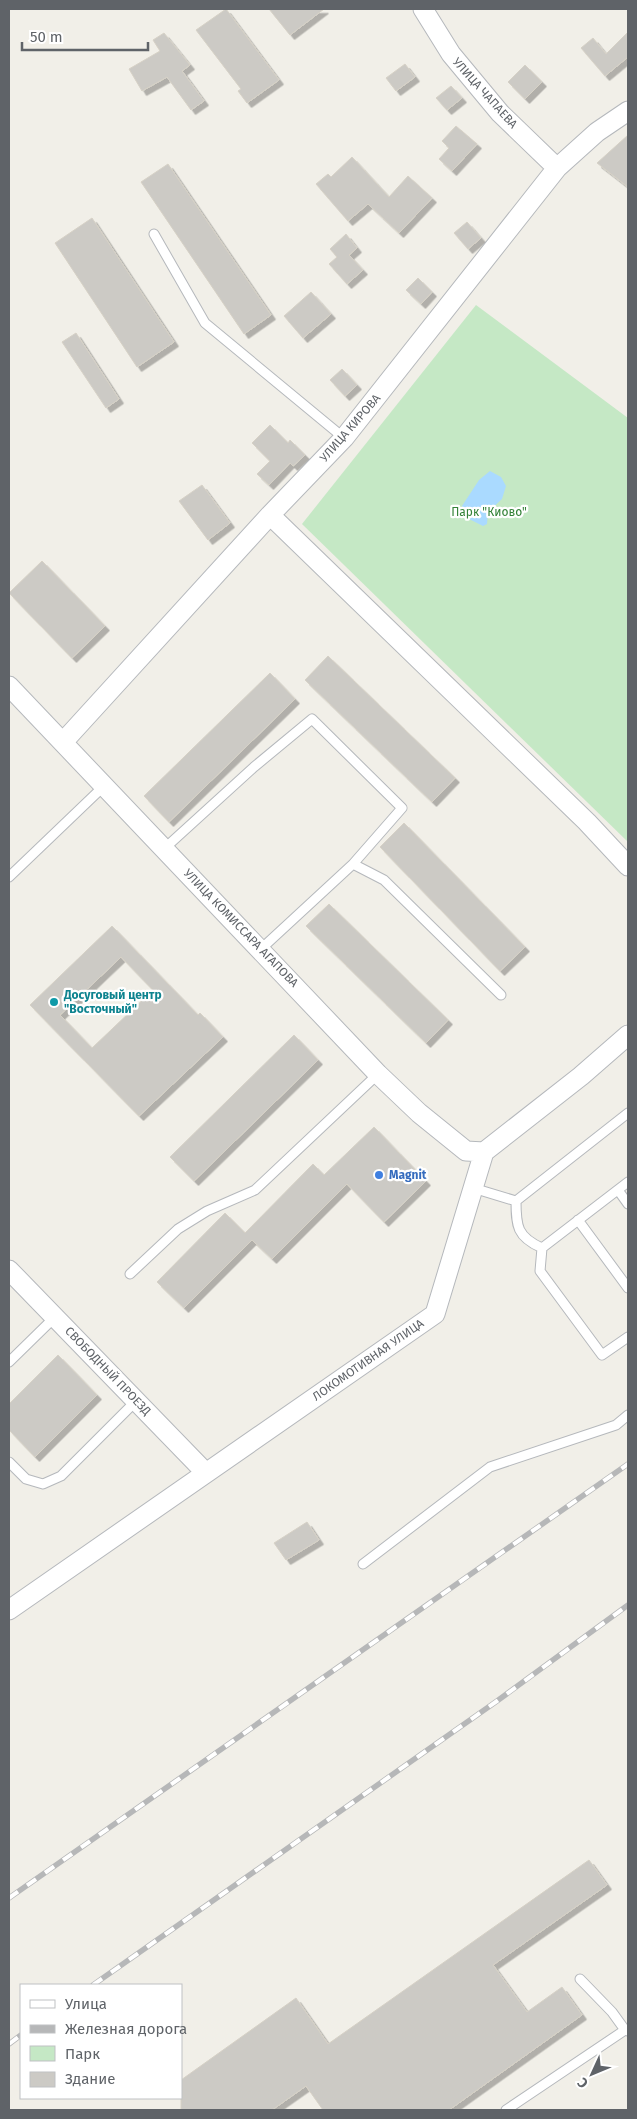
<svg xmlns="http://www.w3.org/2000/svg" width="637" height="2119" font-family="'Fira Sans',sans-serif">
<defs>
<filter id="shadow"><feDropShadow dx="4.5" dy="4.5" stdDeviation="0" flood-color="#0004"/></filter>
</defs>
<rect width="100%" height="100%" fill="#f1efe8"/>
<path fill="#c5e8c5" d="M476 305 628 418V842L302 524Z"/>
<path fill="#aadaff" d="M490 471 501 477 506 486 502 499 488 512 487 524 483 526 465 517 462 506 479 480Z"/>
<path fill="#cccac5" stroke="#d6d1c6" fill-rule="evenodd" filter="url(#shadow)" d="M226 9 279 80 247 103 238 91 241 89 196 30Z
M269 9H324L290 35Z
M628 32V57L605 76 581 48 593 38 606 54Z
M164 33 190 65 182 71 204 101 191 110 167 77 142 91 129 69 160 51 153 40Z
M405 64 415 77 396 91 386 78Z
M525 65 542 82 525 99 508 82Z
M451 86 462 98 447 110 436 98Z
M456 126 477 144 452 171 439 159 449 148 442 141Z
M628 135V187L597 163Z
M352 157 389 197 408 176 432 198 399 233 368 204 348 221 316 184 328 174 331 177Z
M168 164 271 315 244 334 141 182Z
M92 218 174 342 137 367 55 243Z
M467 222 481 238 468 249 454 233Z
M346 234 357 248 349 255 363 270 347 284 329 264 337 257 330 249Z
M418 278 432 292 421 304 406 290Z
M311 292 331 314 303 338 284 316Z
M76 333 119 399 106 408 62 342Z
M342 369 357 385 345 396 330 380Z
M270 425 288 443 290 440 305 455 293 466 290 463 269 485 257 474 270 461 252 443Z
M202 485 230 523 208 540 179 501Z
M42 561 105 626 72 658 9 593Z
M328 656 455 778 432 802 305 680Z
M270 673 295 699 169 822 144 796Z
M404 823 525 947 500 971 380 847Z
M329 904 448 1020 426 1043 306 926Z
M112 926 198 1015 200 1013 223 1037 139 1116 30 1005ZM121 957 153 990 92 1048 60 1015Z
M294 1035 318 1060 194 1181 170 1157Z
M374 1127 426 1181 384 1222 347 1184 272 1259 252 1240 184 1308 157 1282 225 1213 245 1233 313 1164 324 1175Z
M58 1355 97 1395 35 1457 9 1430V1404Z
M307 1522 319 1540 286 1560 274 1543Z
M589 1860 607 1885 493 1965 527 2012 562 1987 582 2015 449 2110H323L306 2086 272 2110H181V2080L296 1998 328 2044Z"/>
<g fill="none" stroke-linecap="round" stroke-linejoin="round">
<g stroke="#b5b8bc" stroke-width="11">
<path id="service" d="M154 234 205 323 344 438
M165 848 254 767 312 719 402 808 353 864
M9 877 104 786
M261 949 353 864 384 880 501 995
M473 1188 516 1201 628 1113
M618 1190 628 1204
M516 1201C516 1226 517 1237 542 1248
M578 1220 628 1288
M542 1248 540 1271 602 1355 628 1337
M542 1248 628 1182
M130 1274 178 1229 207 1211 255 1190 378 1074
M9 1362 56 1316
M9 1462 26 1479 43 1484 61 1476 136 1401
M363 1564 490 1467 616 1425 628 1415
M580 1979 612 2012 625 2030
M506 2110 625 2030 628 2031"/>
</g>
<g stroke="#b5b8bc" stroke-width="21">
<path id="minor" d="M423 9 451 54 500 113 557 168
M270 515 587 822 628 866
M9 686 378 1074 419 1113 466 1151 484 1152
M64 741 270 515 344 438 557 168 597 132 628 111
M9 1270 206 1473
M9 1610 435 1314 484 1152 581 1076 628 1035"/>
</g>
<use href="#service" stroke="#fff" stroke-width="9"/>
<use href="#minor" stroke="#fff" stroke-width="19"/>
<g stroke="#b6b7b8" stroke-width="5.5">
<path id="rail" d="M9 1898 628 1464
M93 1985 497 1701 628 1605
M9 2044 21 2035"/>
</g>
<use href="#rail" stroke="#fff" stroke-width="4" stroke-dasharray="11" stroke-linecap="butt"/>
</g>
<circle fill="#0f9aa8" stroke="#fff" stroke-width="2" cx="54" cy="1002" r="5"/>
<circle fill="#3f7fe0" stroke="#fff" stroke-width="2" cx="379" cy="1175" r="5"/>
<g text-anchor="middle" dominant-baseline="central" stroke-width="4.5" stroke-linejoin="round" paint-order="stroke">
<g font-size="12" fill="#5f6368" stroke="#fff">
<text transform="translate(485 93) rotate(48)">УЛИЦА ЧАПАЕВА</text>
<text transform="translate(350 428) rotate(-49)">УЛИЦА КИРОВА</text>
<text transform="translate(241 928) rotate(46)">УЛИЦА КОМИССАРА АГАПОВА</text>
<text transform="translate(368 1360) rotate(-35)">ЛОКОМОТИВНАЯ УЛИЦА</text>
<text transform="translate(108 1371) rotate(46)">СВОБОДНЫЙ ПРОЕЗД</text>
</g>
<g font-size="12" fill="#348238" stroke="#fff">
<text x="489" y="512">Парк "Киово"</text>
</g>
<g font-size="12" font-weight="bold" fill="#0d838f" stroke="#fff" text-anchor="start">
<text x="64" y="995">Досуговый центр<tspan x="64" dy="14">"Восточный"</tspan></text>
</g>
<g font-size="12" font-weight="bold" fill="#366cbe" stroke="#fff" text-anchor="start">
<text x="389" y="1175">Magnit</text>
</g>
</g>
<rect width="637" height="2119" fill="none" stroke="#5f6368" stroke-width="20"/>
<rect x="20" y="1984" width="162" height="115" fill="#ffffff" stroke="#bfc1c3"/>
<rect x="30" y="2000" width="25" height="8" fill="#ffffff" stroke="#bfc1c3"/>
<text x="65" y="2009" font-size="15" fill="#5f6368">Улица</text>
<rect x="30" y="2025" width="25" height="8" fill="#b6b7b8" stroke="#bfc1c3"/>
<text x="65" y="2034" font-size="15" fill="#5f6368">Железная дорога</text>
<rect x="30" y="2046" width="25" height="15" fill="#c5e8c5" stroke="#bfc1c3"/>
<text x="65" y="2059" font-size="15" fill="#5f6368">Парк</text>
<rect x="30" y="2072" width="25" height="15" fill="#cccac5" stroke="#bfc1c3"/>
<text x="65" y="2084" font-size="15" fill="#5f6368">Здание</text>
<g transform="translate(592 2074) rotate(226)" stroke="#ffffff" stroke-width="4" paint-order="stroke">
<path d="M0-4L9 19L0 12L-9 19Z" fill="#5f6368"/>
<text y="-8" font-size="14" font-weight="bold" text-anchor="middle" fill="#5f6368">С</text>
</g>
<path d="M22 42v8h126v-8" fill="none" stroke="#5f6368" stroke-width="2.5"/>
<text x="30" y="42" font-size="15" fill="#5f6368" stroke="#ffffff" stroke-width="4" paint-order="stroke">50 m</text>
</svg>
